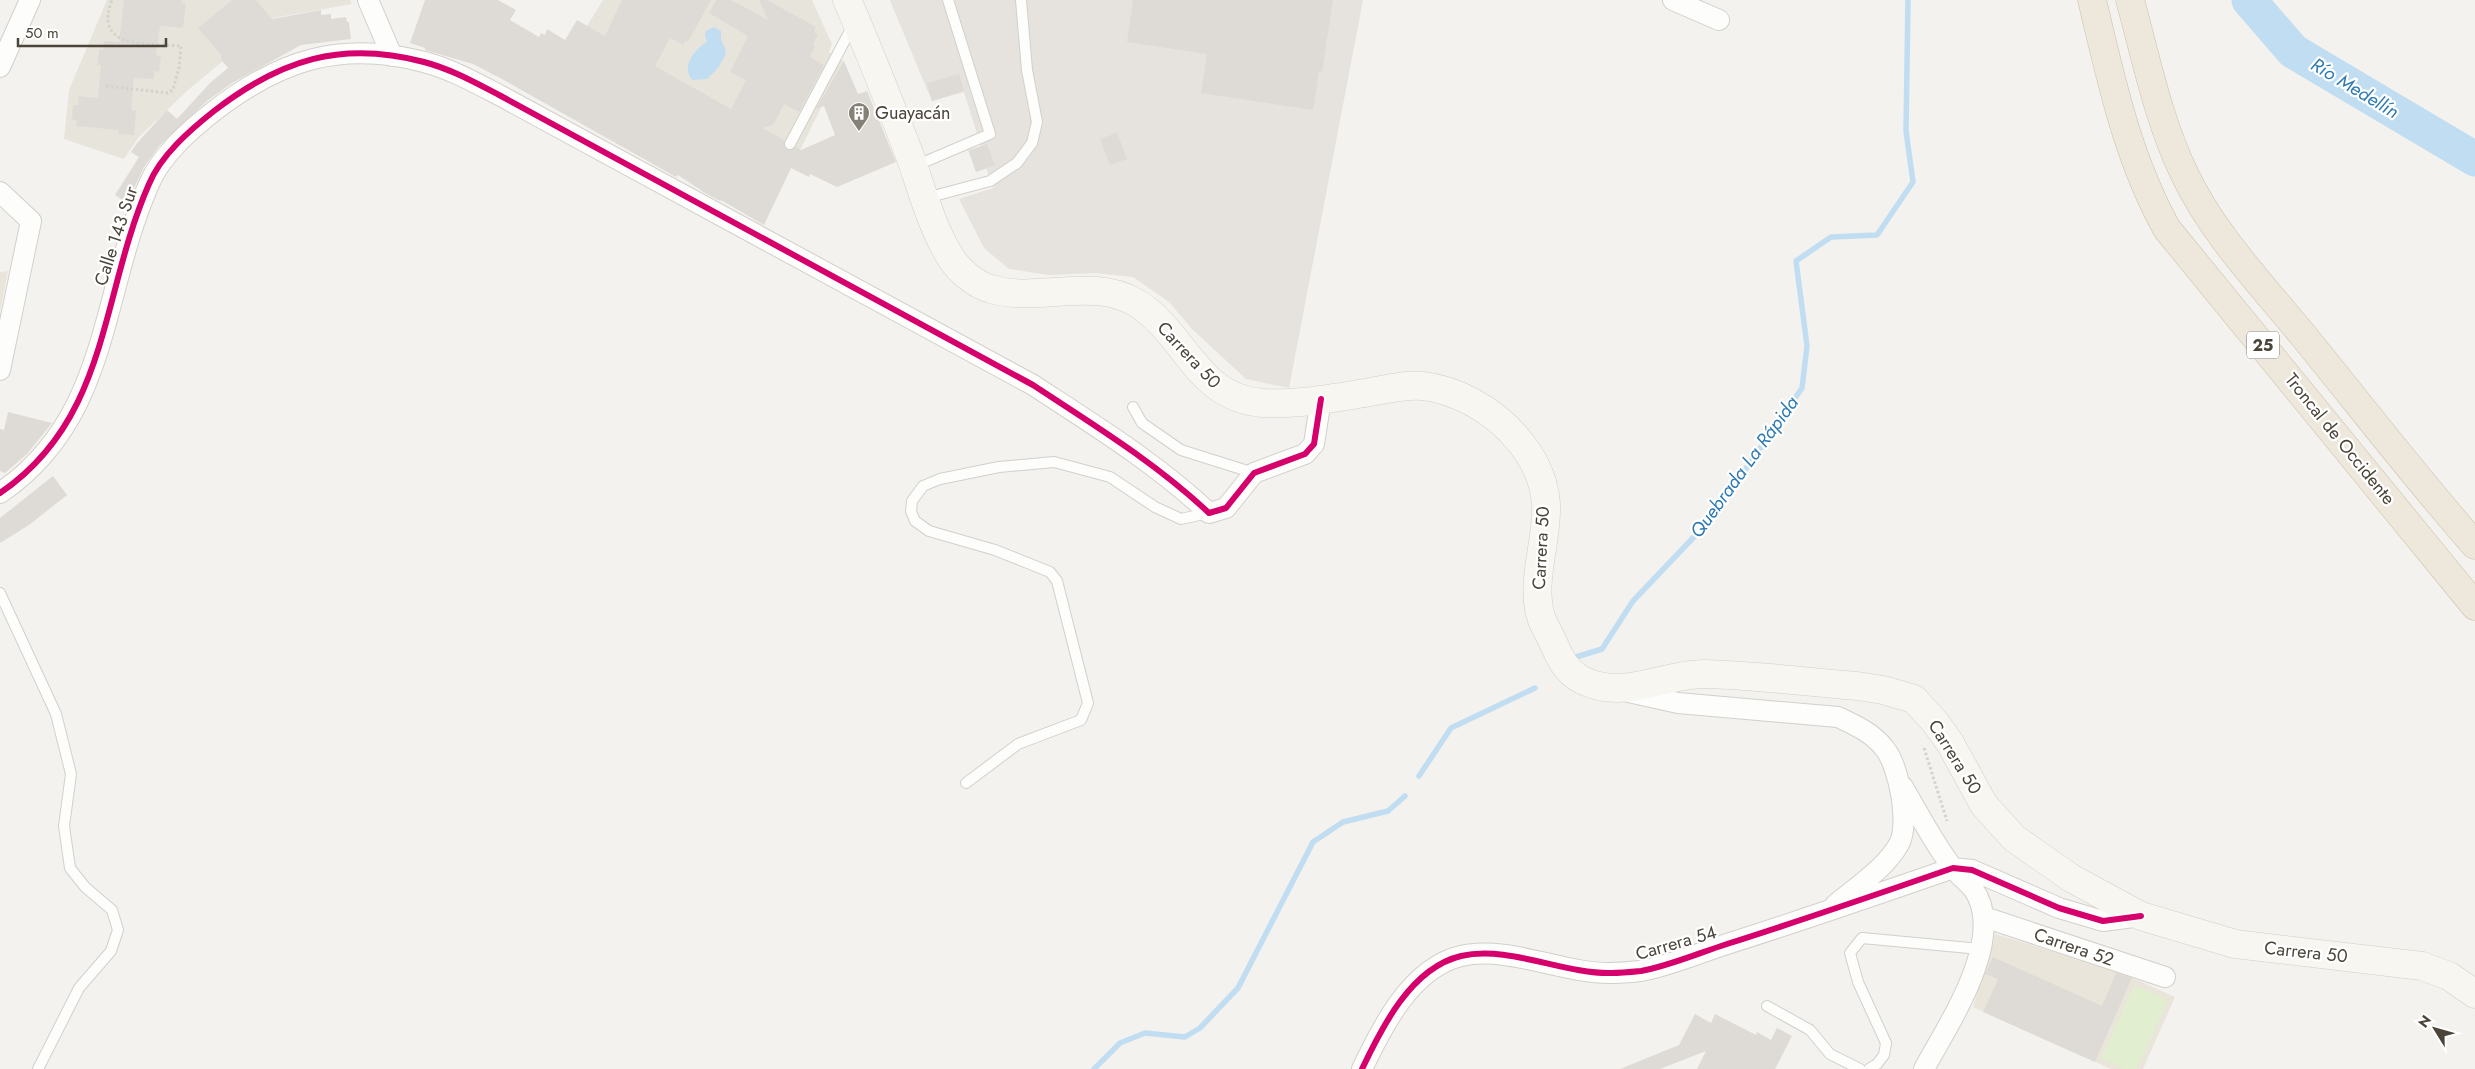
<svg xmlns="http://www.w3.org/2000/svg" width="2475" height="1069" font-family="Jost,sans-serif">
<rect width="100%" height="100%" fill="#f4f2ee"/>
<path fill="#e7e4dc" d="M107 0H350L352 4 273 18 259 27 220 58 223 61 188 90 138 138 124 159 64 139 69 90Z
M603 0H812L832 44 829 52 844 61 774 203 587 26Z"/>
<path fill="#e6e2de" d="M890 0H1363L1289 388 1246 379 1192 329 1169 302 1133 277 1095 273 1049 275 1009 269 984 248 959 199 993 188 986 168 976 172 968 150 981 146 964 92 932 101Z"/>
<path fill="#eae5da" d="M8 271 0 312V272Z
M1995 934 2117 971 2175 997 2143 1069H2111L1973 1007Z"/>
<path fill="#e1eecf" d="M2134 985 2168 1000 2137 1069H2124L2101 1059Z"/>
<path fill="#e6e3df" d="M890 0H958L1001 139 981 146 964 91 932 101Z"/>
<path fill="#c0ddf1" d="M714 27 721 31V40L726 50 725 56 718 68 707 79 692 80C681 66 695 49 707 42L705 35 706 31Z"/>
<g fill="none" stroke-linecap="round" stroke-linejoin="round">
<path stroke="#c0ddf1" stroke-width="5.5" d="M1573 658 1602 649 1633 601 1711 519 1802 388 1807 346 1796 261 1831 237 1877 235 1913 182 1906 131 1908 0
M1419 776 1451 728 1535 688
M1094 1069 1120 1043 1145 1033 1185 1037 1200 1028 1238 988 1313 842 1343 822 1388 811 1405 796"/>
<path stroke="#c0ddf1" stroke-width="35" d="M2249 0 2293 51 2475 159"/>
</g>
<path fill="#dedbd6" d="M124 0H182V3L186 4 183 28 160 26 156 55 161 56 159 72 154 71V79L134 78 131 110 136 111 134 135 118 134 119 130 76 126 77 120H72L73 105H78L79 96 98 98 101 65H97L99 49 103 50 104 41 119 42Z
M232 0H256L272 19 321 10V15L331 14V19L346 17 347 22H349L351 39 301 45 232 83 207 101 159 146 144 167 127 203 115 195 139 157 131 152 137 143 167 110 177 119 211 82 228 68 220 58 222 56 198 28Z
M425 0H498L516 10 510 20 539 37 541 33 545 35 547 29 565 40 577 20 605 36 622 0H711L688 42 686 41 683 45 670 38 655 66 731 109 746 80 730 72 748 36 709 13 716 0H731L768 20 759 0H767L816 27 814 32 818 34 813 44 815 46 810 57 824 65 799 112 784 104 774 124 763 128 784 140V147L790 151 796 147 801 150 835 135 824 106 816 109 844 61 858 94 867 91 896 162 837 187 810 174 809 177 791 168 764 225 721 200 720 201 705 193 678 175 676 177 502 79 473 64 425 50V48L410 43Z
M1133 0H1333L1322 72 1319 71 1313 110 1201 93 1207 54 1127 42Z
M959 74 964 91 932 101 927 83Z
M1117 133 1127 159 1110 165 1100 139Z
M987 144 995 165 976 172 969 151Z
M8 412 52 423 27 454 5 473 0 471V429L4 430Z
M53 476 67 495 29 525 0 543V518Z
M1993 957 2102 1006 2116 973 2132 978 2095 1062 1983 1012 1998 979 1985 974Z
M1695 1014 1711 1023 1715 1014 1756 1035 1757 1032 1771 1040 1777 1028 1792 1036 1775 1069H1697L1706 1051 1660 1069H1620L1679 1045Z"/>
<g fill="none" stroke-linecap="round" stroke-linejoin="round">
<g stroke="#d2d0cb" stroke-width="12">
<path id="lane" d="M790 144 853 25
M915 166 990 134 948 0
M926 198 990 181 1017 163 1032 143 1037 122 1027 70 1021 0
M1133 407 1142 423 1181 450 1254 473
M0 593 56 714 71 774 64 826 70 868 85 887 112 910 118 930 111 951 79 988 38 1069
M966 783 1018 744 1081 720 1088 703 1057 581 1050 572 995 550 929 531 915 521 911 511 912 501 923 486 940 479 999 467 1054 462 1110 477 1155 507 1181 519 1208 513
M1767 1006 1810 1030 1830 1054 1860 1069
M1869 1069 1877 1064 1884 1055 1886 1043 1858 982 1850 953 1862 938 1980 949"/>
</g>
<g stroke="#d2d0cb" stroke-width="22">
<path id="street" d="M368 0 392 56
M1673 0 1719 20
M0 67 30 0
M0 192 31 221 0 370
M0 493C110 418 100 295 149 184 161 155 190 130 214 111 280 60 341 40 424 62 451 69 476 83 501 96L1033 385C1094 425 1156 463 1209 513L1226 508 1254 473 1305 454 1314 444 1321 399
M1624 691 1678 703 1838 717C1855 725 1873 733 1885 749 1899 767 1910 824 1899 844 1885 869 1856 887 1835 905
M1903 787C1919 814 1934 844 1953 868 1959 876 1968 882 1974 890 2007 939 1947 1026 1924 1069
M1984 917 2165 977
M1362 1069C1382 1027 1411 968 1461 956 1508 945 1563 974 1611 973 1620 973 1631 972 1641 971 1666 967 1702 952 1727 944 1803 920 1878 894 1953 868L1972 870 2059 908 2103 921 2141 916"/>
</g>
<g stroke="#d3cfc5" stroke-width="29">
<path id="secondary" d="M847 0C870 52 890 104 910 156 922 190 932 228 951 258 959 271 976 285 991 289 1037 303 1091 277 1135 302 1186 332 1195 398 1263 403 1296 405 1333 398 1365 393 1383 390 1404 384 1423 386 1440 388 1457 394 1472 402 1509 422 1543 460 1546 504 1548 542 1529 583 1542 620 1545 627 1549 634 1552 640 1559 656 1565 671 1582 680 1624 701 1662 674 1704 674 1755 675 1806 682 1857 686L1883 690 1914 699 1935 722 1950 743 1984 805 2014 838 2071 878 2141 916 2235 944 2422 966 2449 976 2475 994"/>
</g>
<g stroke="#ccbfa9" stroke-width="29">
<path id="highway" d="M2092 0C2111 79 2127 157 2167 229L2475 606
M2130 0C2146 58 2158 119 2184 173 2212 233 2261 284 2302 334 2360 405 2415 477 2475 545"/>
</g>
<path stroke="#d3d2cc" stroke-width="3" stroke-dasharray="2.5 2.5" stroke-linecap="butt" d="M106 86 168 93 173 90 179 68 181 46C149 43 92 50 112 0
M1924 748 1947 821"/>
<use href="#lane" stroke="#fdfdfc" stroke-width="10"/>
<use href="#street" stroke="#fdfdfc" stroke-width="20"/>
<use href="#secondary" stroke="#f7f6f1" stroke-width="28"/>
<use href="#highway" stroke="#ede8db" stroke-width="28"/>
<g stroke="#fff" stroke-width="9">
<path id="cycleway" d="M0 493C110 418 100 295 149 184 161 155 190 130 214 111 280 60 341 40 424 62 451 69 476 83 501 96L1033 385C1094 425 1156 463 1209 513L1226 508 1254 473 1305 454 1314 444 1321 399
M1362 1069C1382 1027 1411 968 1461 956 1508 945 1563 974 1611 973 1620 973 1631 972 1641 971 1666 967 1702 952 1727 944 1803 920 1878 894 1953 868L1972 870 2059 908 2103 921 2141 916"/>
</g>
<use href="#cycleway" stroke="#d6006c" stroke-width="6"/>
</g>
<defs>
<g id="building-pin" transform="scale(1.125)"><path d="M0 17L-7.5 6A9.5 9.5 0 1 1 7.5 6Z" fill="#868178" stroke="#fff"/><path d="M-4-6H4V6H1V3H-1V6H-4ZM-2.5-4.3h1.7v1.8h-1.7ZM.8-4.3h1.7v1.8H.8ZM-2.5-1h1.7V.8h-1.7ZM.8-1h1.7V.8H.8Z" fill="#fff"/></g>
</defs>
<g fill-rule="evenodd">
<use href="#building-pin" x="859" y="113"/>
</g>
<g text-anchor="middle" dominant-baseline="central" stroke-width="4.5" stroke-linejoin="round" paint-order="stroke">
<rect fill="#fff" stroke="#817c74" stroke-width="1" x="2247" y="331.5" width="32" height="27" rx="4"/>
<g font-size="16" font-weight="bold" fill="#4b4439">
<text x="2263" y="345">25</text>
</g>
<g font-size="18" fill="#4b4439" stroke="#fff" text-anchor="start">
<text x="875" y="113">Guayacán</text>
</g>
<g font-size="18" fill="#4b4439" stroke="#fff">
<text transform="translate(116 236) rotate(-72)">Calle 143 Sur</text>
<text transform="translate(1189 355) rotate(47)">Carrera 50</text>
<text transform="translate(2340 439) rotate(51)">Troncal de Occidente</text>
<text transform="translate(1541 548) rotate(-87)">Carrera 50</text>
<text transform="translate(1955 757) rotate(58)">Carrera 50</text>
<text transform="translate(1676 943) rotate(-16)">Carrera 54</text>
<text transform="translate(2074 947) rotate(19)">Carrera 52</text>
<text transform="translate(2306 952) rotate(6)">Carrera 50</text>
</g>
<g font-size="19" font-style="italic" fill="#2e7ab2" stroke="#fff">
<text transform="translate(2355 88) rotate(31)">Río Medellín</text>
<text transform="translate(1744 467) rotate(-54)">Quebrada La Rápida</text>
</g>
</g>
<g transform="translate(2435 1029) rotate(307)" stroke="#ffffff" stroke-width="4" paint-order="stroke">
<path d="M0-4L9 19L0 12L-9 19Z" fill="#4b4439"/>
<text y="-8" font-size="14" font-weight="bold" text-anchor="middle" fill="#4b4439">N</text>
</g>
<path d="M18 38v8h148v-8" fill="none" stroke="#4b4439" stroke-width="2.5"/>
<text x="25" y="38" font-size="15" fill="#4b4439" stroke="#ffffff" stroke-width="4" paint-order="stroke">50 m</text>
</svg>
